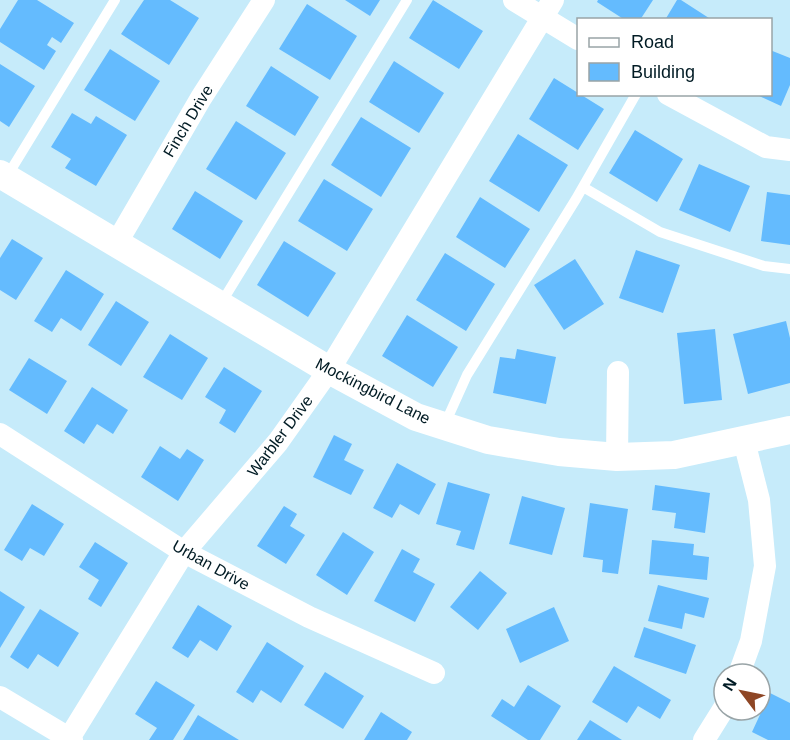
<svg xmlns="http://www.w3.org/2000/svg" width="790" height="740" font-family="Helvetica,sans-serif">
<rect width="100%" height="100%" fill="#c6ebfa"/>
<path fill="#64bbfe" d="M18 0H37L74 23 61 43 52 37 47 45 56 51 44 70 0 42V29Z
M144 0H170L199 18 169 65 121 34Z
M345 0H380L370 16Z
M433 0 483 31 459 69 409 38Z
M598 0H653L640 20H625L597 2Z
M677 0H681L712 20H665Z
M307 4 357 36 330 80 279 49Z
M110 49 160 81 135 121 84 90Z
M770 50 790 58V85L781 106 755 94H770Z
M394 61 444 93 419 133 369 102Z
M0 64 35 86 9 127 0 121Z
M271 66 319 97 295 136 246 106Z
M554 78 604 109 578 150 529 119Z
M72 113 91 124 96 116 127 135 96 186 65 168 71 159 51 147Z
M361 117 411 148 381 197 331 165Z
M236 121 286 153 256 200 206 169Z
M635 130 683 159 657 202 609 173Z
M518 134 568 165 539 212 489 181Z
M699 164 750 186 730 232 679 210Z
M324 179 373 209 347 251 298 221Z
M195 191 243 221 220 259 172 229Z
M767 192 790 195V245L761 241Z
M480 197 530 229 505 268 456 237Z
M12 239 43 258 16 300 0 290V258Z
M284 241 336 273 308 317 257 285Z
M636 250 680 265 663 313 619 298Z
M445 253 495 284 466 331 416 300Z
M575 259 604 304 564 330 534 285Z
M66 270 104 294 81 331 61 318 52 332 34 321Z
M116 301 149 322 121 366 88 345Z
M407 315 458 347 433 387 382 356Z
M786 321 790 338V383L748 394 733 334Z
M715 329 722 400 684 404 677 333Z
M170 334 208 358 182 400 143 377Z
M517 349 556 357 546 404 493 393 500 357 515 359Z
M29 358 67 381 47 414 9 390Z
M224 367 262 391 235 433 219 423 226 410 205 397Z
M92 387 128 410 113 434 97 424 84 444 64 431Z
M334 435 352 444 344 460 364 470 351 495 313 477Z
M160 446 180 459 187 449 204 460 178 501 141 477Z
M397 463 436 484 419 515 400 504 392 518 373 508Z
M448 482 490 494 474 550 456 545 461 531 436 524Z
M655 485 710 493 705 533 674 528 676 513 652 510Z
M522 496 565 508 552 555 509 544Z
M590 503 628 509 618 574 602 572 603 560 583 557Z
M32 504 64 524 44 556 30 548 22 561 4 550Z
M284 506 297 514 290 526 305 535 286 564 257 546Z
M343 532 374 552 347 595 316 575Z
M652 540 694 544 693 555 709 557 707 580 649 574Z
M95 542 128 563 101 607 88 599 99 580 79 567Z
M402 549 420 559 413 572 435 584 415 622 374 601Z
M480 571 507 593 478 630 450 607Z
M658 585 709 598 704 618 685 613 682 629 648 621Z
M0 591 25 607 0 648Z
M198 605 232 626 217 651 200 640 188 658 172 648Z
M554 607 569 641 520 663 506 629Z
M40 609 79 633 58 667 38 654 28 669 10 657Z
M644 627 696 645 686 674 634 657Z
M267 642 304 666 281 703 261 690 253 703 236 692Z
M614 666 671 700 660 719 638 706 627 723 592 702Z
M325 672 364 696 343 729 304 705Z
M156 681 195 705 173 740H149L157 728 135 714Z
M528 685 561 706 540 740H528L491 716 502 699 514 707Z
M770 693 790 703V740H768L752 732Z
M381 712 412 732 407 740H364Z
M198 715 239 740H183Z
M590 720 622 740H577Z"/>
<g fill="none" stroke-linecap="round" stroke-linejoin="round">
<path stroke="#fff" stroke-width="10" d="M6 178 115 0
M583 187 660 232 764 266 790 269
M220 305 407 0
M444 426 467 375 576 199 636 94"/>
<path stroke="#fff" stroke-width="22" d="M514 0 578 39
M668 94 766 147 790 150
M116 244 201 98 264 0
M0 434 184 552 309 617 434 673
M617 457 618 372
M739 674 751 641 765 566 759 500 744 441
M0 697 72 740
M68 740 184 552 278 442 329 370 553 0
M704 740 724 708"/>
<path stroke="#fff" stroke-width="28" d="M0 174 329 370 416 417 488 440 559 452 617 457 674 455 790 430"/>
</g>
<g text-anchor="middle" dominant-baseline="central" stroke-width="4.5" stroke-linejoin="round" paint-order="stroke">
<g font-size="16" fill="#011b24" stroke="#fff">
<text transform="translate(188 121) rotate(-59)">Finch Drive</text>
<text transform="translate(373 391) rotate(27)">Mockingbird Lane</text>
<text transform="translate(280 436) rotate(-53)">Warbler Drive</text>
<text transform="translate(211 565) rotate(29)">Urban Drive</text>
</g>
</g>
<rect x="577" y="18" width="195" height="78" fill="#ffffff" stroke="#99a4a7" stroke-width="1.5"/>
<rect x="589" y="38" width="30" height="9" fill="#ffffff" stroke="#99a4a7" stroke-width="1.5"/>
<text x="631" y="48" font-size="18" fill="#011b24">Road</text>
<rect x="589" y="63" width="30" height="18" fill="#64bbfe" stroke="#99a4a7" stroke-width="1.5"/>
<text x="631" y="78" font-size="18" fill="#011b24">Building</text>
<g transform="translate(742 692) rotate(302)"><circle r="28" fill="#ffffff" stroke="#99a4a7" stroke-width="1.5"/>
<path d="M0-4.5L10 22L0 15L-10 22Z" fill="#8e4625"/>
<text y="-9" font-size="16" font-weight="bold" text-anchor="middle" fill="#011b24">N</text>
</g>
</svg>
